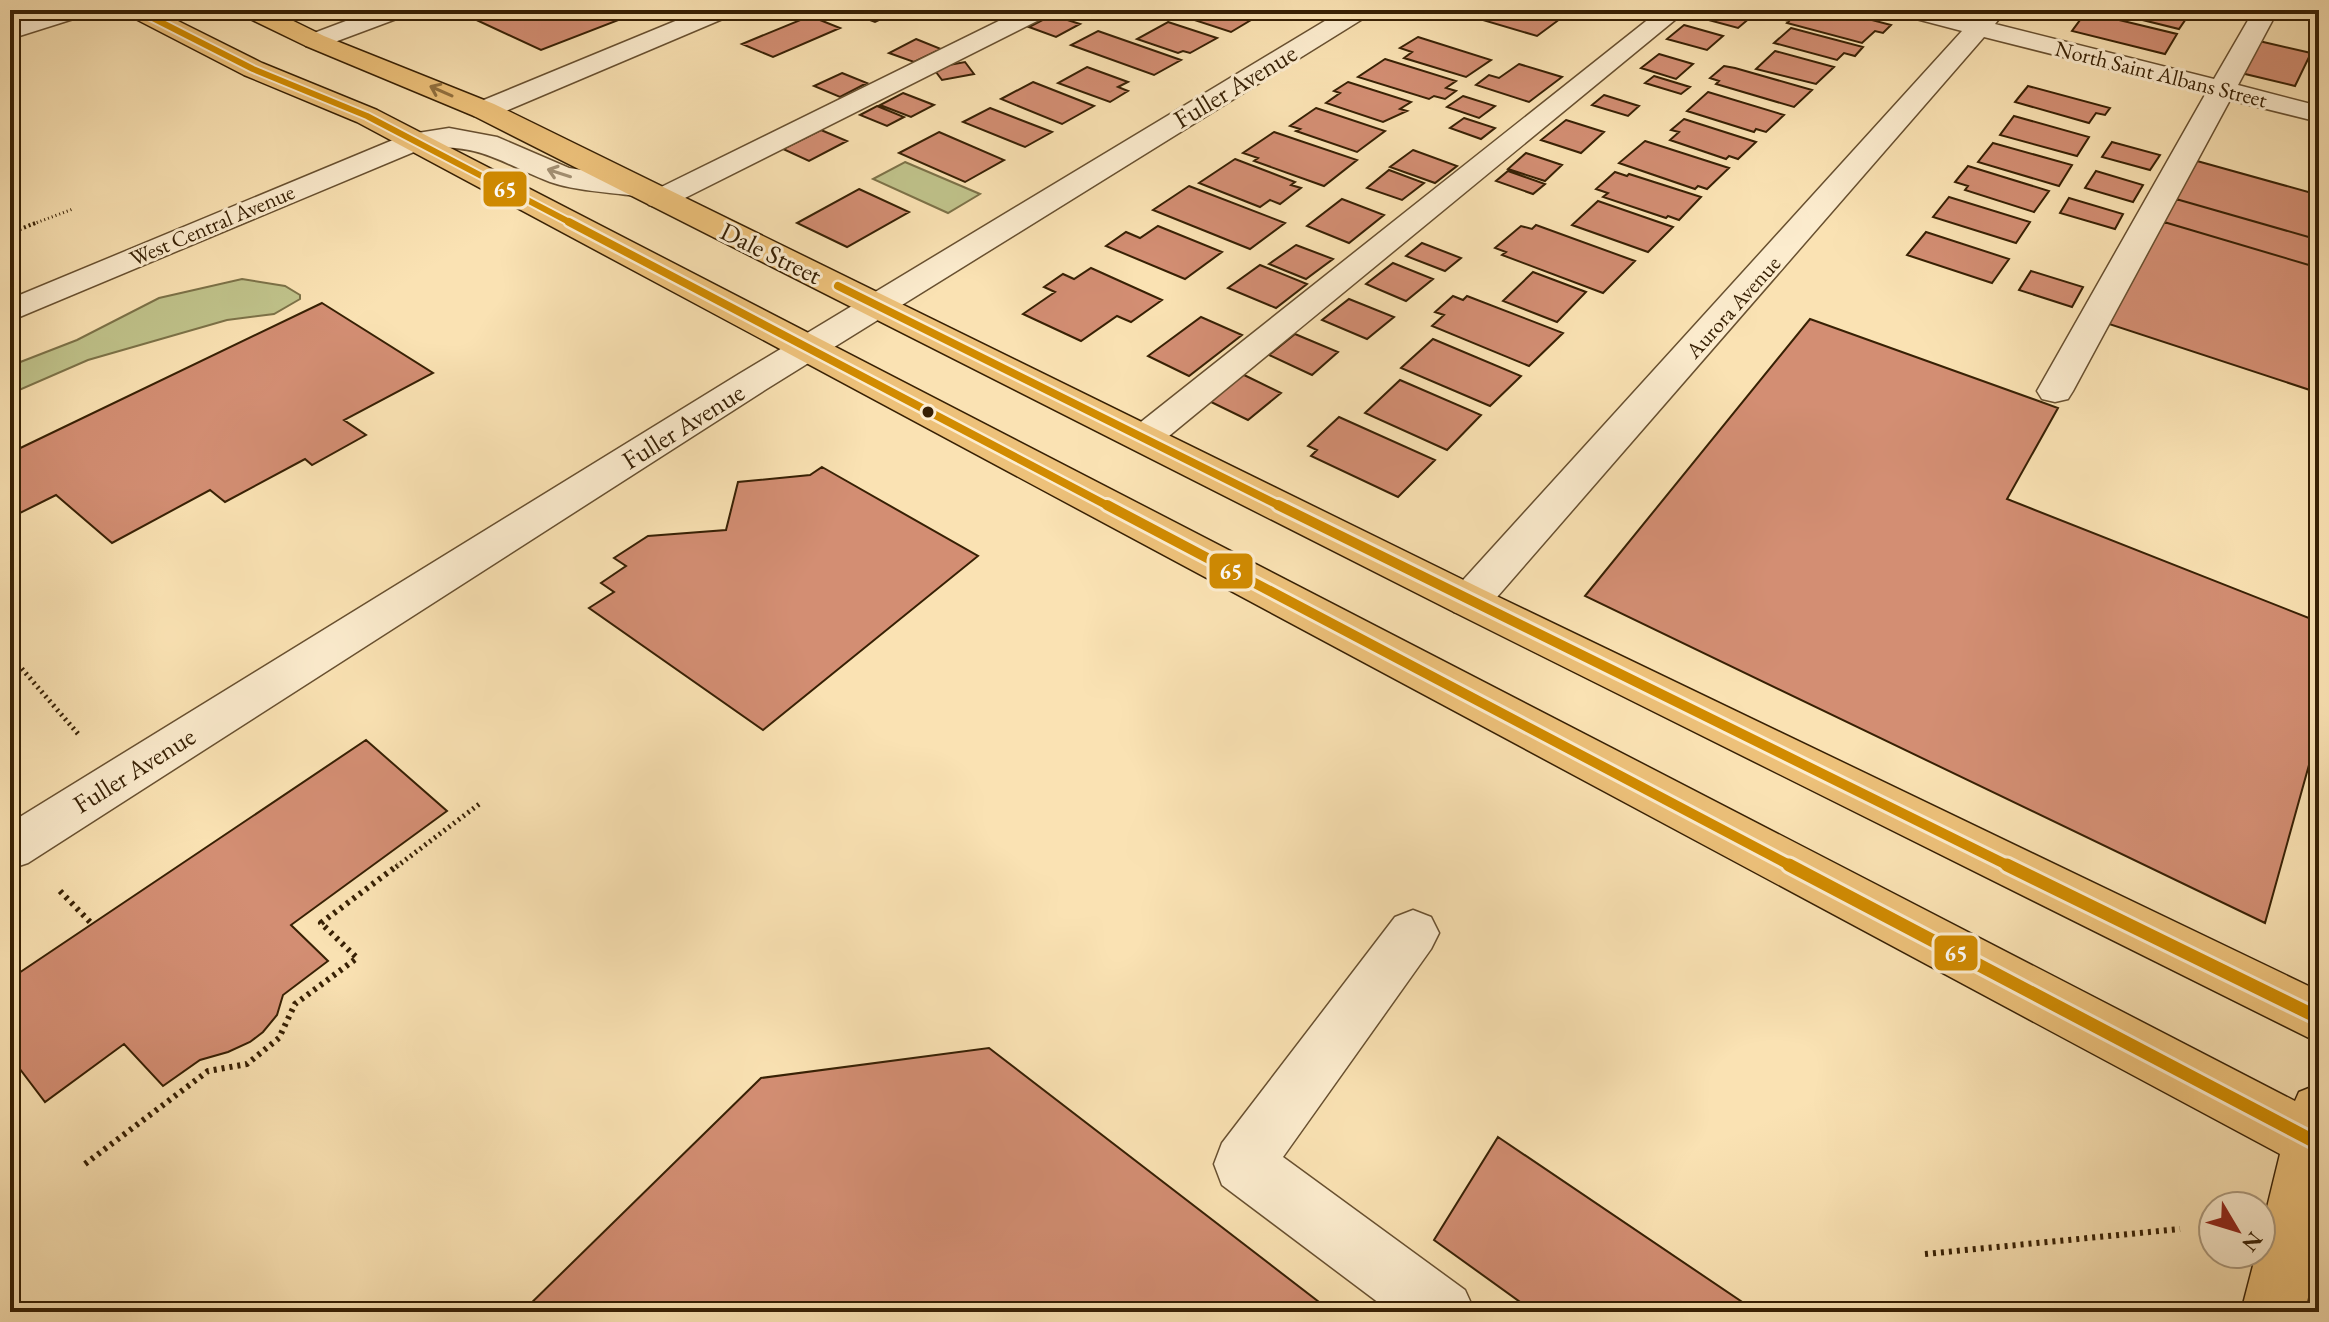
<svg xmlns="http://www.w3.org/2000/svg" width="2329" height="1322" font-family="'EB Garamond',serif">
<rect width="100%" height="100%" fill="#fae2b3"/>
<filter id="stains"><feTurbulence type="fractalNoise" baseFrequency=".0025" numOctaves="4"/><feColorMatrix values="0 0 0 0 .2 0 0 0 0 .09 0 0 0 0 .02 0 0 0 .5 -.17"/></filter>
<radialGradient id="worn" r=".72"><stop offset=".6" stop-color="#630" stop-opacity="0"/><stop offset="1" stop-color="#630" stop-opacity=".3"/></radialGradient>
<path fill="#c0c38b" stroke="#7c7248" stroke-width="2" d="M905 162 980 194 948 213 873 179Z
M242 279 285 286 300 295V299L274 314 227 320 88 360 10 394V366L77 340 159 298Z"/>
<path fill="#d38e73" stroke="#372004" stroke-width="2" d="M455 10H615L603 15 616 21 541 50Z
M843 10H900L875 22Z
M1062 10H1108L1091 19Z
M1164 10H1233L1256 17 1231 32Z
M1459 10H1529L1560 19 1537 36 1466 15 1468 13Z
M1716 10H1725L1751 17 1738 28 1705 19Z
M1771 10H1834L1891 25 1883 33 1875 31 1862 43 1787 23 1789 21 1777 18Z
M2102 10H2176L2190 13 2179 29Z
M2086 12 2177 34 2165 54 2072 31Z
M1052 15 1080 24 1056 37 1029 27Z
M810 16 840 28 773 57 742 44Z
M1168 22 1217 38 1190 53 1183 51 1178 53 1137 39Z
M1684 25 1723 36 1707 50 1667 39Z
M1791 28 1863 47 1855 56 1844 53 1837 60 1774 43Z
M1098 31 1181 60 1154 75 1071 45Z
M1418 37 1491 60 1466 77 1404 58 1412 52 1400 48Z
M916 39 941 49 914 62 889 53Z
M2259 41 2311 53 2295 86 2241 73Z
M1775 51 1834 67 1816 84 1756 69Z
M1659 54 1693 64 1676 79 1641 68Z
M1385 59 1456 81 1446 88 1456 91 1445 99 1434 96 1429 99 1358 77Z
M965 62 974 74 942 80 933 68Z
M1519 64 1562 77 1529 102 1476 85 1489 75 1499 78Z
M1724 66 1735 68 1812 90 1794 107 1716 84 1719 81 1710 78Z
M1087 67 1128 82 1118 87 1128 91 1110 102 1058 83Z
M842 73 867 83 840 97 814 86Z
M1654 76 1690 87 1681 94 1645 83Z
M1033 82 1094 106 1062 124 1001 99Z
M1348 82 1411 102 1400 109 1407 111 1383 122 1326 103 1340 93 1334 91Z
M2028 86 2110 108 2105 115 2096 113 2089 123 2015 102Z
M1708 92 1784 115 1766 132 1756 129 1754 132 1687 111Z
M903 93 934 105 911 117 880 105Z
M1604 95 1639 106 1628 116 1592 105Z
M1463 96 1495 106 1479 118 1447 107Z
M877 106 904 117 887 126 860 115Z
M990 108 1052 132 1025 147 963 122Z
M1316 108 1385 131 1357 152 1296 131 1300 129 1290 126Z
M2014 116 2089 137 2077 156 2000 135Z
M1464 118 1495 128 1481 139 1450 128Z
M1684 119 1756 142 1738 159 1729 156 1726 159 1670 140 1679 132 1671 130Z
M1566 120 1604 132 1581 153 1541 140Z
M821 130 847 141 809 161 783 149Z
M939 132 1004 160 965 182 899 153Z
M1274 132 1357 160 1324 186 1254 161 1258 158 1243 153Z
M1645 141 1729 168 1707 189 1698 186 1695 189 1619 163Z
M2112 142 2160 155 2150 170 2102 157Z
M1993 143 2072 165 2059 186 1978 162Z
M1413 150 1457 166 1435 183 1390 167Z
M1526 153 1562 165 1545 181 1508 169Z
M1235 159 1295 182 1291 185 1301 188 1280 204 1270 200 1260 207 1199 183Z
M2197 161 2319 195V240L2176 199Z
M1968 166 2049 191 2034 212 1965 190 1968 186 1955 182Z
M1389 170 1424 183 1402 200 1367 188Z
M1508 171 1545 184 1533 194 1496 181Z
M2096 171 2143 185 2133 202 2085 188Z
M1615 172 1627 176 1629 174 1701 197 1679 220 1668 216 1666 218 1603 197 1608 193 1596 189Z
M1189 186 1285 223 1250 249 1153 210Z
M859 189 909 212 847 247 797 223Z
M1949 197 2030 222 2016 243 1933 217Z
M2069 198 2123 214 2115 229 2060 213Z
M1342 199 1384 215 1349 243 1307 226Z
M2176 199 2319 240V268L2164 222Z
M1598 201 1673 227 1648 252 1572 225Z
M2164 222 2319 268V393L2109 324Z
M1536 225 1635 261 1603 293 1502 255 1506 252 1495 248 1521 226 1532 229Z
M1158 226 1222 252 1185 279 1106 246 1126 232 1140 238Z
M1926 232 2009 259 1992 283 1907 255Z
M1422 243 1461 258 1445 271 1406 256Z
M1296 245 1333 259 1306 279 1269 264Z
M1393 263 1433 279 1406 301 1366 284Z
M1260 265 1307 284 1276 308 1228 288Z
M1091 268 1162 300 1131 322 1117 316 1081 341 1023 314 1055 292 1044 287 1063 274 1074 279Z
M2031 271 2083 287 2072 307 2019 290Z
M1533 272 1586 292 1557 322 1503 301Z
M1453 296 1463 300 1467 296 1563 333 1529 366 1432 326 1444 315 1435 312Z
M1349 299 1394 317 1367 339 1322 320Z
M322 303 433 373 344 420 366 435 312 465 305 459 225 502 210 490 112 543 56 495 10 518V453Z
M1201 317 1242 335 1189 376 1148 356Z
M1810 319 2058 408 2007 499 2319 622V729L2265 923 1585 596Z
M1295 334 1338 352 1312 375 1269 355Z
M1433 339 1521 376 1490 406 1401 368Z
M1242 374 1281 393 1248 420 1209 401Z
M1400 380 1481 415 1447 450 1365 413Z
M1339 417 1435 460 1398 497 1311 456 1317 450 1308 446Z
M822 467 978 556 763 730 589 608 614 592 601 583 626 566 614 558 648 536 726 530 738 482 810 475Z
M366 740 447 811 291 925 328 961 283 995 277 1015 263 1032 250 1042 228 1052 200 1060 163 1086 124 1044 45 1102 10 1056V979Z
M989 1048 1332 1312H522L761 1078Z
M1498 1137 1757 1312H1534L1434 1240Z"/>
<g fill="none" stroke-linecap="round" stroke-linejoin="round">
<g stroke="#685030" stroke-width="3">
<path id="minor" d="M51 10H89L86 15 10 39V23Z
M375 10H410L407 15 324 46H306L302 41 306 36Z
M702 10H735L732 15 494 116 484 118 474 116 470 110 474 104Z
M1021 10H1052L1049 15 671 205 660 208 649 205 645 199 649 193Z
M1343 10H1372L1369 15 765 390 28 863 10 869V823L739 374Z
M1660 10H1687L1158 445 1145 449 1132 445 1126 437 1132 429Z
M1898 10H1940L1973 18 1980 10H2006L1995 24 2214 79 2254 10H2278L2238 85 2319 106V122L2230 100 2073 391 2068 399 2055 402 2042 399 2037 391 2206 93 1984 37 1484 612 1469 616 1454 612 1448 601 1454 590 1962 31 1901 15Z
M449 128 497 137 569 168 635 178 646 181 650 187 646 193 635 196C608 192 576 191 550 182 499 162 479 142 421 149L10 321V299L405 135Z
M1413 910 1431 917 1439 933 1431 949 1283 1157 1465 1290 1475 1312H1391L1222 1185 1214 1164 1222 1143 1395 917Z"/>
</g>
<g stroke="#372004" stroke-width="3">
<path id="major" d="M125 10H156L262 63 377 110 2295 1101 2299 1092 2319 1084V1245L2305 1312H2241L2256 1254H2261V1232L2280 1154 357 122 244 75 128 15Z
M239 10H271L324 36 494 104 1484 590 2319 991V1043L1454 612 474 116 306 46 242 15Z"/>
</g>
<path stroke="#372004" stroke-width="3" stroke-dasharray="1 3" stroke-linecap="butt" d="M33 224 73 209"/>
<path stroke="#372004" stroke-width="4" stroke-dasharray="2 3" stroke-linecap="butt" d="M10 233 38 222"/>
<path stroke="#372004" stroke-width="5" stroke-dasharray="2 4" stroke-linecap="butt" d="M10 655 79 735
M396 867 482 802"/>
<path stroke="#372004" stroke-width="6" stroke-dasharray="3 5" stroke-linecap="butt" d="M60 891 92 924
M85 1164 208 1071 247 1064 279 1038 295 1004 357 958 321 923 398 865
M1925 1254 2180 1229"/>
<use href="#minor" fill="#fcecce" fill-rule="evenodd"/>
<use href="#major" fill="#edc17a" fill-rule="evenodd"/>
<g stroke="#fcecce" stroke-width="10">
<path id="bus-1-far3" d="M137 10 253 69 367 116 573 224"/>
</g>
<g stroke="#fcecce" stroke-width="13">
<path id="bus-1-far2" d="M569 222 1110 507
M838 286 1282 507"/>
</g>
<g stroke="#fcecce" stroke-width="16">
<path id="bus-1-far1" d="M1107 505 1793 867
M1278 505 2011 867"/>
</g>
<g stroke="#fcecce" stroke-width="19">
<path id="bus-1" d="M1789 865 2319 1144
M2007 865 2319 1018"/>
</g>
<use href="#bus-1-far3" stroke="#d18b01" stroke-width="6"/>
<use href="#bus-1-far2" stroke="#d18b01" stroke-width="8"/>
<use href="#bus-1-far1" stroke="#d18b01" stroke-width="10"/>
<use href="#bus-1" stroke="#d18b01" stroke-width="13"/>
</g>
<defs><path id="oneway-shaft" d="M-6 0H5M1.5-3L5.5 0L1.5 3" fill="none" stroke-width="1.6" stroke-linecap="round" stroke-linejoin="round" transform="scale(2)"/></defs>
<use stroke="#92703f" href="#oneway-shaft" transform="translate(441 91) rotate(-156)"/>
<use stroke="#a39073" href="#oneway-shaft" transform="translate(559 173) rotate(-162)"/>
<circle fill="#372004" stroke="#fcecce" stroke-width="3" cx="928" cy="412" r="7"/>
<g text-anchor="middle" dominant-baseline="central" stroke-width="6" stroke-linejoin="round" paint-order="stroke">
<g font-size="22" fill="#372004" stroke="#fcecce">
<text transform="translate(2161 74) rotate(14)">North Saint Albans Street</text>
<text transform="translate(212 225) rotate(-23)">West Central Avenue</text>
<text transform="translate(1733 307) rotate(-48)">Aurora Avenue</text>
</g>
<g font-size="26" fill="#372004" stroke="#fcecce">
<text transform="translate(1235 86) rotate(-31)">Fuller Avenue</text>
<text transform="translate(771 253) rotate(26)">Dale Street</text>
<text transform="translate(683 426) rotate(-32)">Fuller Avenue</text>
<text transform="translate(134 770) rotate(-32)">Fuller Avenue</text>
</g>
</g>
<g stroke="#fcecce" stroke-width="3">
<rect x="482" y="170" width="46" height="38" rx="8" fill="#d18b01"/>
<rect x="1208" y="552" width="46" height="38" rx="8" fill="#d18b01"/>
<rect x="1933" y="934" width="46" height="38" rx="8" fill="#d18b01"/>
</g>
<g font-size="22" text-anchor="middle" font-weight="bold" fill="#fff">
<text x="505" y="197">65</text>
<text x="1231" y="579">65</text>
<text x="1956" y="961">65</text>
</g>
<rect width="2329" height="1322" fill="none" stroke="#fae2b3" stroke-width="40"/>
<rect x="12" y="12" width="2305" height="1298" fill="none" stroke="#372004" stroke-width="4"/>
<rect x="20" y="20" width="2289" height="1282" fill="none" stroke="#372004" stroke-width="2"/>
<g transform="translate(2237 1230) rotate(128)"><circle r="38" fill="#fcecce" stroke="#ad9a7d" stroke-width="2"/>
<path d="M0-6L14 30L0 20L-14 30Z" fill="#8f2418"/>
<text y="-12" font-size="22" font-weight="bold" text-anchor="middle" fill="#372004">N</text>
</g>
<rect width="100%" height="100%" filter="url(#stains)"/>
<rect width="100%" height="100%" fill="url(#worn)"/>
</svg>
